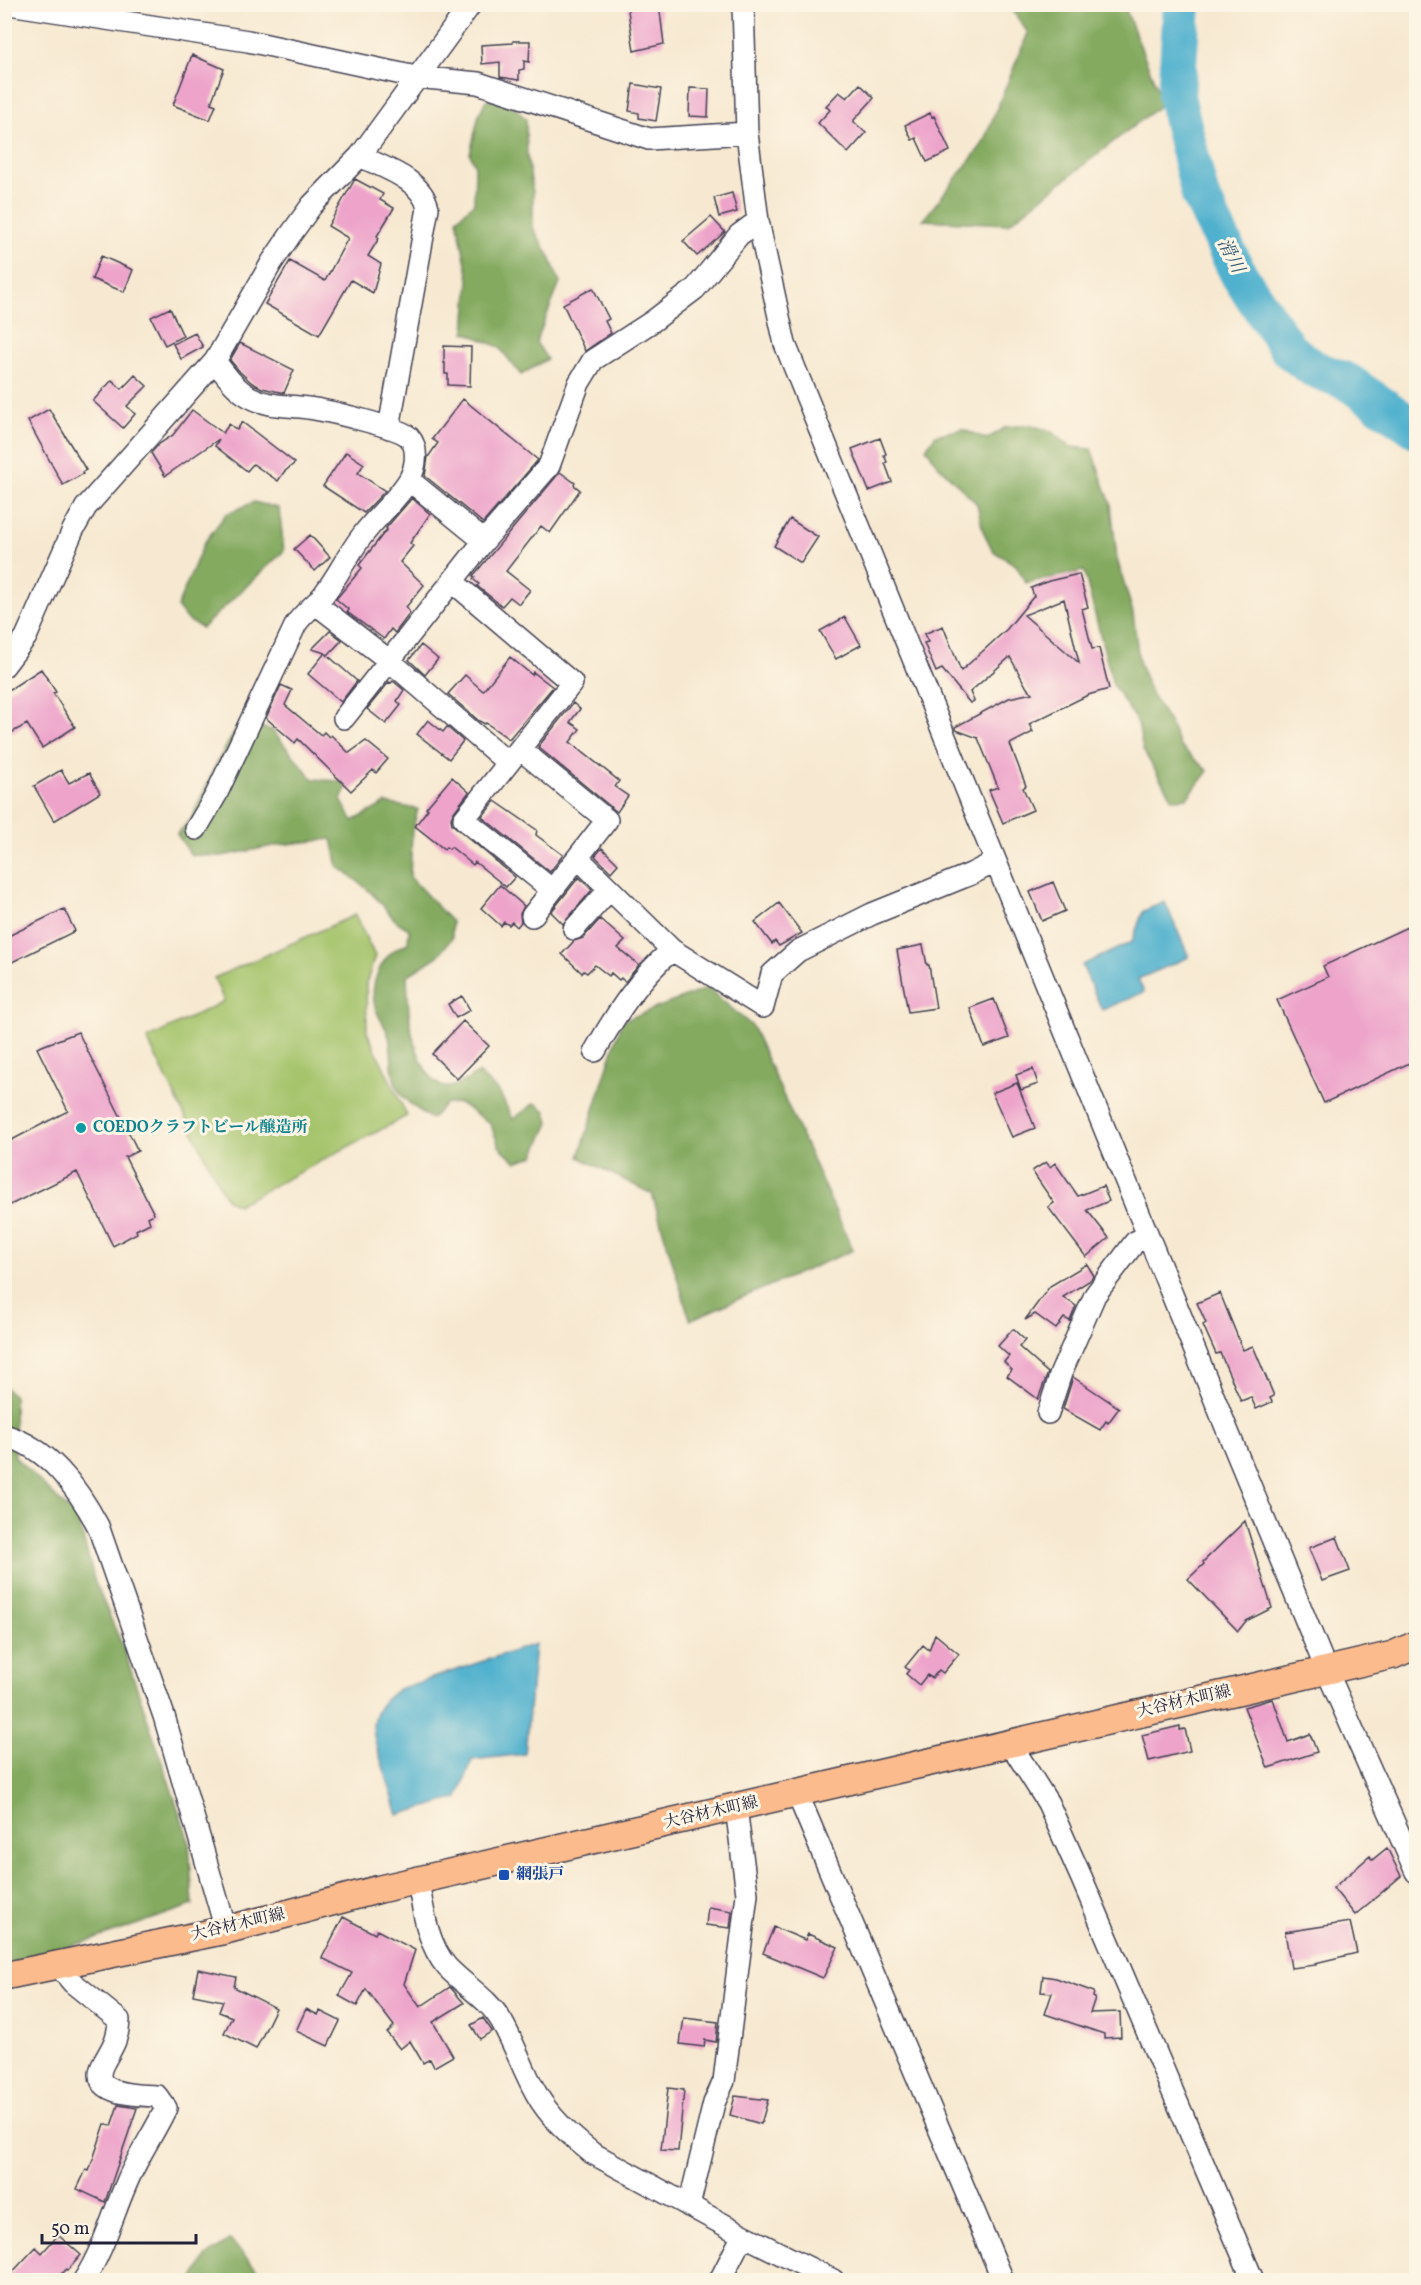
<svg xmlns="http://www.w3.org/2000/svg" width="1421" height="2285" font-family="Vollkorn,'Noto Serif JP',serif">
<rect width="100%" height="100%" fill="#fcf5e5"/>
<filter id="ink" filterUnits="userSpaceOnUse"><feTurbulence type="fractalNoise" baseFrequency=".0167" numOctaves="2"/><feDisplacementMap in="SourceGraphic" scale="12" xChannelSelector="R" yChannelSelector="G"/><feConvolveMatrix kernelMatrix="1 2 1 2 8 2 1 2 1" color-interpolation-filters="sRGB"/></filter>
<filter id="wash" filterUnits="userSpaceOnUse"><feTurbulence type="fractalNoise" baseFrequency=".008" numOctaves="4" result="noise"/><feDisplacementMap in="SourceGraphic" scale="24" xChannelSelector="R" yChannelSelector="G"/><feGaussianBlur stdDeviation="1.35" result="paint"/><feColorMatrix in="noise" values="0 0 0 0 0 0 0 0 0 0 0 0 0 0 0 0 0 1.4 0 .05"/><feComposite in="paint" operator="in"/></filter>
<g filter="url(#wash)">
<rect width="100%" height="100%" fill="#f7e9d1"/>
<path fill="#a5c46c" stroke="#647354" stroke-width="1.5" d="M355 915 375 956 366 984 367 1032 407 1116 237 1205 226 1199 147 1039 224 1001 214 978Z"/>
<path fill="#84aa60" stroke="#53664e" stroke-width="1.5" d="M1009 5H1124L1163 103 1008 224 923 220 982 145 1028 33Z
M500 99 515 108 526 119 527 155 533 192V228L550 257 560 283 536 342 547 359 521 375 499 347 465 332 469 279 457 219 474 203 475 166 470 154 479 114 486 100Z
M1030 425 1051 431 1071 447 1091 449 1111 504 1117 559 1133 613 1139 661 1149 690 1169 722 1180 746 1208 771 1187 798 1172 799 1143 750 1138 723 1113 685 1084 571 1026 583 1016 565 993 551 983 531 977 504 938 465 926 448 936 435 962 429 987 439 1006 427Z
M254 502 279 508 284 551 202 628 187 620 177 607 204 543 226 514Z
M240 723 272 730 313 779 349 782 341 800 353 821 386 803 418 809 412 832 410 877 452 922V938L438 956 407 976C408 993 408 1011 411 1028 414 1045 428 1089 449 1087 459 1086 470 1077 478 1073L499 1092 513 1119 535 1103 546 1111 549 1123 534 1156 516 1162 499 1146 490 1123 459 1103 445 1104 431 1119C420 1111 403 1101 397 1088 390 1072 393 1053 389 1037 387 1028 380 1020 377 1012 366 985 382 952 408 943L409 929C391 920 391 914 378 900 366 887 353 877 338 867L332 839 279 845 222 856 191 855 177 834 191 819 218 760Z
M708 988 752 1026 853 1250 690 1320 652 1194 579 1157 622 1021Z
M4 1386 14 1396 15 1457 78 1519 95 1582 123 1647 189 1841 193 1905 92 1940 5 1964Z
M230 2240 267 2280H193L206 2257Z"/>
<path fill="#50b1ce" stroke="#396a84" stroke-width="1.5" d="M1165 902 1189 957 1138 979 1144 992 1102 1010 1082 965 1132 942 1143 911Z
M535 1644 525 1754 472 1760 458 1798 398 1815C393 1798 388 1782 383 1766 371 1731 364 1712 399 1689Z"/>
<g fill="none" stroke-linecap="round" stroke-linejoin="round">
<path stroke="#50b1ce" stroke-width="38" d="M1182 4 1176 96 1200 195 1239 275 1289 350 1314 369 1348 382 1416 429"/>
</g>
<g id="blocks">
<path fill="#eda3ca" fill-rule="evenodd" d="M627 4H659L664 44 634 51Z
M513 41H530L529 62 524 61V69L519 70V80L500 77V62L482 64 481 45 513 43Z
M192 55 224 69 211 103 216 105 210 120 173 105Z
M633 84 661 89 656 121 639 118V113L629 111Z
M860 84 874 98 854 120V122L866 133 848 153 818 123 830 110 826 106 839 92 847 98Z
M690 88 709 89 708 117 689 116Z
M930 113 932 117 934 116 950 151 927 162 916 138 912 140 905 125Z
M355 179 383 194 380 200 394 208 377 236 379 238 368 256 381 264 373 293 351 280 319 335 265 304 290 261 325 281 348 238 328 226Z
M732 193 737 212 719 217 714 198Z
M711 217 725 232 697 256 683 241Z
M101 256 133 270 124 292 92 279Z
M593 288 609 319 605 321 611 333 585 351 563 304Z
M170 308 183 336 165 345 151 317Z
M195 333 203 347 181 359 173 344Z
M240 343 294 370 284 393 262 388 252 383 240 372 230 360Z
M444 346 471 347 470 386 448 385V374H445V363H444Z
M135 375 147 386 127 406 135 414 123 428 93 401 112 380 122 389Z
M463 399 538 460 483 523 425 476 428 457 438 443 432 439Z
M49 409 86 470 82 472 83 474 63 485 28 421Z
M192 410 223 433 229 424 237 430 242 422 295 463 284 472 278 481 253 464 247 471 215 446 219 439 165 476 151 453 159 444 173 435Z
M880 438 886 454 884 455 887 462 885 463 892 482 869 491 852 449Z
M346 452 364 464 358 473 385 491 364 513 323 486Z
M560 472 575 483 574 485 580 490 550 533 541 526 506 571 530 590 519 604 510 597 502 606 477 586 479 584 473 579 475 577 473 576Z
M412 498 430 514 410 543 413 546 400 562 424 585 406 607 410 613 395 633 391 629 384 639 347 612 349 610 336 599 362 568 359 565 387 529 386 528Z
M790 519 818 537 801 563 774 546Z
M310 535 330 557 315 571 294 549Z
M1079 574 1088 607 1082 609 1092 649 1099 648 1109 689 1088 695 1029 724 1033 732 1010 744 1026 786 1023 788 1033 810 1003 823 989 790 998 787 978 738 956 730 955 727 1009 698 1032 693 1027 688 1010 657 970 692 974 701 970 703 942 669 936 672 924 643 928 642 924 634 943 626 961 671 1007 629 1034 596 1031 588 1049 581ZM1064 599 1079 663 1024 615Z
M845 617 861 645 836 659 820 631Z
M330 631 342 640 328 655 325 653 357 681 341 702 308 674 325 653 312 649Z
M421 645 438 659 425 675 409 660Z
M510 657 532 675 533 672 553 687 509 739 486 723 485 724 479 721 448 694 465 675 483 691Z
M41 669 56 692 53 693 75 727 42 748 27 724 11 733 4 721V693Z
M393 681 404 690 397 701 401 705 386 724 367 709 389 682 391 683Z
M281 685 292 690 285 705 321 735 324 732 329 737 331 735 349 753 366 741 388 759 376 773 373 770 351 791 298 739 295 743 266 718Z
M573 703 580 709 570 722 580 729 570 742 619 781 615 787 628 796 617 812 538 747Z
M428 720 443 732 447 727 463 741 449 759 417 734Z
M61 770 69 783 89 773 100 793 54 821 34 786Z
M452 777 469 792 454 812 451 818 452 824 515 877 506 887 475 862 473 865 451 847 449 849 446 847 444 849 415 826 428 809 426 808Z
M495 801 537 830 536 835 563 855 550 872 482 817Z
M602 848 618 864 611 872 595 856Z
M579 877 592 890 563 924 551 912Z
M1053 882 1065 911 1042 921 1030 892Z
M500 885 524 906 520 914 521 922 517 927 512 922 509 925 504 922 501 926 481 908Z
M779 903 802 933 779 946 775 941 772 944 755 922Z
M64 909 75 931 4 966V938Z
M600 919 625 941 618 948 639 965 625 982 621 978 619 980 611 973 609 976 595 965 587 973 584 971 582 973 562 954 574 941 583 938Z
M1416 923V1060L1324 1103 1277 1000 1328 977 1323 966Z
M923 945 927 965H929L936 1008 908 1012 897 950Z
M462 996 470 1010 456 1018 448 1004Z
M994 999 1009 1038 984 1047 970 1008Z
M463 1021 489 1046 457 1079 432 1054Z
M78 1032 138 1151 125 1157 154 1214 148 1217 150 1223 136 1230 137 1233 113 1246 77 1172 4 1208V1144L68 1111 37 1048Z
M1033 1069 1038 1084 1021 1090 1016 1075Z
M1017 1083 1035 1128 1012 1137 992 1093Z
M1046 1162 1050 1167 1055 1163 1078 1196 1103 1186 1109 1201 1087 1210 1109 1238 1086 1257 1048 1207 1054 1203 1032 1171Z
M1087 1264 1094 1276 1089 1281 1063 1297 1076 1306 1070 1321 1064 1318 1056 1329 1035 1314 1025 1320 1050 1286Z
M1220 1293 1243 1350 1253 1346 1274 1396 1270 1398 1272 1402 1256 1409 1251 1397 1241 1401 1220 1353 1216 1354 1203 1325 1206 1323 1197 1303Z
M1013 1329 1025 1340 1019 1347 1048 1373 1038 1399 1007 1376 1012 1370 1004 1362 1009 1356 998 1346Z
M1073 1377 1119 1408 1108 1423 1106 1421 1100 1430 1063 1409Z
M1245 1521 1272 1608 1246 1621 1238 1631 1188 1579 1204 1564 1203 1562Z
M1337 1537 1350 1571 1322 1581 1309 1548Z
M935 1634 959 1654 943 1673 939 1670 932 1678 927 1675 919 1685 906 1674 909 1670 905 1667 923 1645 929 1650Z
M1273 1699 1288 1742 1310 1734 1317 1752 1268 1768 1244 1707Z
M1180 1726V1730L1185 1729 1190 1751 1149 1761 1142 1735Z
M1387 1848 1401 1876 1355 1915 1333 1888 1370 1856 1372 1860Z
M708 1907 732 1911 730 1928 706 1925Z
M343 1917 375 1934 377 1930 415 1950 404 1984 420 2007 450 1987 464 2003 433 2022 453 2056 434 2067 430 2059 423 2063 410 2041 400 2049 387 2033 394 2026 366 1989 357 2006 339 1996 352 1973 322 1958Z
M1350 1922 1357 1953 1315 1963 1316 1965 1291 1968 1285 1932Z
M774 1927 805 1940 808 1934 838 1947 823 1978 763 1953Z
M198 1969 236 1977 234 1987 276 2008 256 2049 224 2033 232 2017 219 2012 223 2001 193 1995Z
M1043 1976 1056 1978 1094 1992 1093 1997 1095 1998 1090 2013 1120 2012 1121 2037 1104 2038V2034L1045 2014 1052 1993 1041 1992Z
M306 2009 318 2015 320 2011 340 2021 328 2046 296 2031Z
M483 2018 492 2031 480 2039 471 2025Z
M684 2018 718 2022 716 2042 705 2040 704 2047 680 2044Z
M668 2088 684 2090 678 2151 661 2150Z
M735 2096 768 2100 761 2124 730 2115Z
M118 2105 137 2108 105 2202 77 2189 86 2170 89 2171 105 2124 111 2126Z
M58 2235 81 2255 67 2271 66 2269 55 2280H5L36 2247 42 2253Z"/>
</g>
</g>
<g filter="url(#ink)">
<use href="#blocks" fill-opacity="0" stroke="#424052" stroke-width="1.5"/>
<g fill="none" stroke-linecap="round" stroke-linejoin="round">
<g stroke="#424052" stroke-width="24">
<path id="minor" d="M9 4 248 41 416 77 478 83 649 139 747 133
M743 4 747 133 758 221 785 344 1228 1432 1326 1669 1416 1872
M360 156C384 168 422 179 428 208L389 428
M409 480 484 541
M453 582 572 683 464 819 551 889
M316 604 391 662 508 763
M4 666 26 637 73 530 86 507 215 361 272 262 291 234 312 205 360 156 471 4
M344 718 484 541 549 466 579 383 593 360 653 321 695 289 739 235 758 221
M520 749 607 820 532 916
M196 829 216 795 296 624C304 612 316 605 324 594 338 576 348 554 362 536 376 517 396 501 409 480 416 468 419 448 409 437 399 427 324 410 308 408 288 405 268 407 250 397 235 389 225 374 215 361
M578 858 672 950 763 1007 772 974 798 951 872 914 971 874 995 862
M574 929 609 890
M595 1051C616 1014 639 978 672 950
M1048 1413 1061 1373 1095 1295 1135 1242 1148 1236
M4 1435C49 1448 77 1487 98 1526L164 1716 226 1930
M1010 1743 1048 1803 1082 1879 1253 2280
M797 1793 1003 2280
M418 1881C423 1909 427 1944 447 1967 465 1986 489 1999 502 2022 515 2045 523 2070 536 2093 549 2117 571 2136 592 2153L743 2235 833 2280
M57 1964 73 1983 119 2020C118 2041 112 2047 103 2064 87 2096 140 2095 157 2096L166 2108C154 2133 138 2156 127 2182 112 2216 104 2249 84 2280
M689 2206 714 2103 724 2081 747 1894 736 1807
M720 2280 743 2235"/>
</g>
<g stroke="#424052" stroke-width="30">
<path id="major" d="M4 1976 226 1930 380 1889 1393 1655 1416 1645"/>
</g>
<use href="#minor" stroke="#fff" stroke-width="21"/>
<use href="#major" stroke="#fbbb8d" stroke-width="27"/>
</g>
</g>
<circle fill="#0f9aa8" stroke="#fcf5e5" stroke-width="2" cx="81" cy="1128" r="6"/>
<rect fill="#1a4fb4" stroke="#fcf5e5" stroke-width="2" x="498" y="1869" width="12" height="12" rx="3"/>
<g text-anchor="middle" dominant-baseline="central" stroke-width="6" stroke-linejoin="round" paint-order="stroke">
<g font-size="16" font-weight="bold" fill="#0d838f" stroke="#fcf5e5" text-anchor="start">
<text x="93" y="1128">COEDOクラフトビール醸造所</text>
</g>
<g font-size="16" fill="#22223b" stroke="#fcf5e5">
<text transform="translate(1184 1702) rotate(-13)">大谷材木町線</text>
<text transform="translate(711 1813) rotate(-13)">大谷材木町線</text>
<text transform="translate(238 1925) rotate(-13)">大谷材木町線</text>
</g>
<g font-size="16" font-weight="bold" fill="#164399" stroke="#fcf5e5" text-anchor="start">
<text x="516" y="1875">網張戸</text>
</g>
<g font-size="18" font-style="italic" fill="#345b76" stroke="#fcf5e5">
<text transform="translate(1230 256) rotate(63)">滑川</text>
</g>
</g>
<rect width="1421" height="2285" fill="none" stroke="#fcf5e5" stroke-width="24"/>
<path d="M42 2234v9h154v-9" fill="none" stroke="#22223b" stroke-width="3"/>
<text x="51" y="2234" font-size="18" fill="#22223b" stroke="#fcf5e5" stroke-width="4.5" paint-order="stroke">50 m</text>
</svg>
